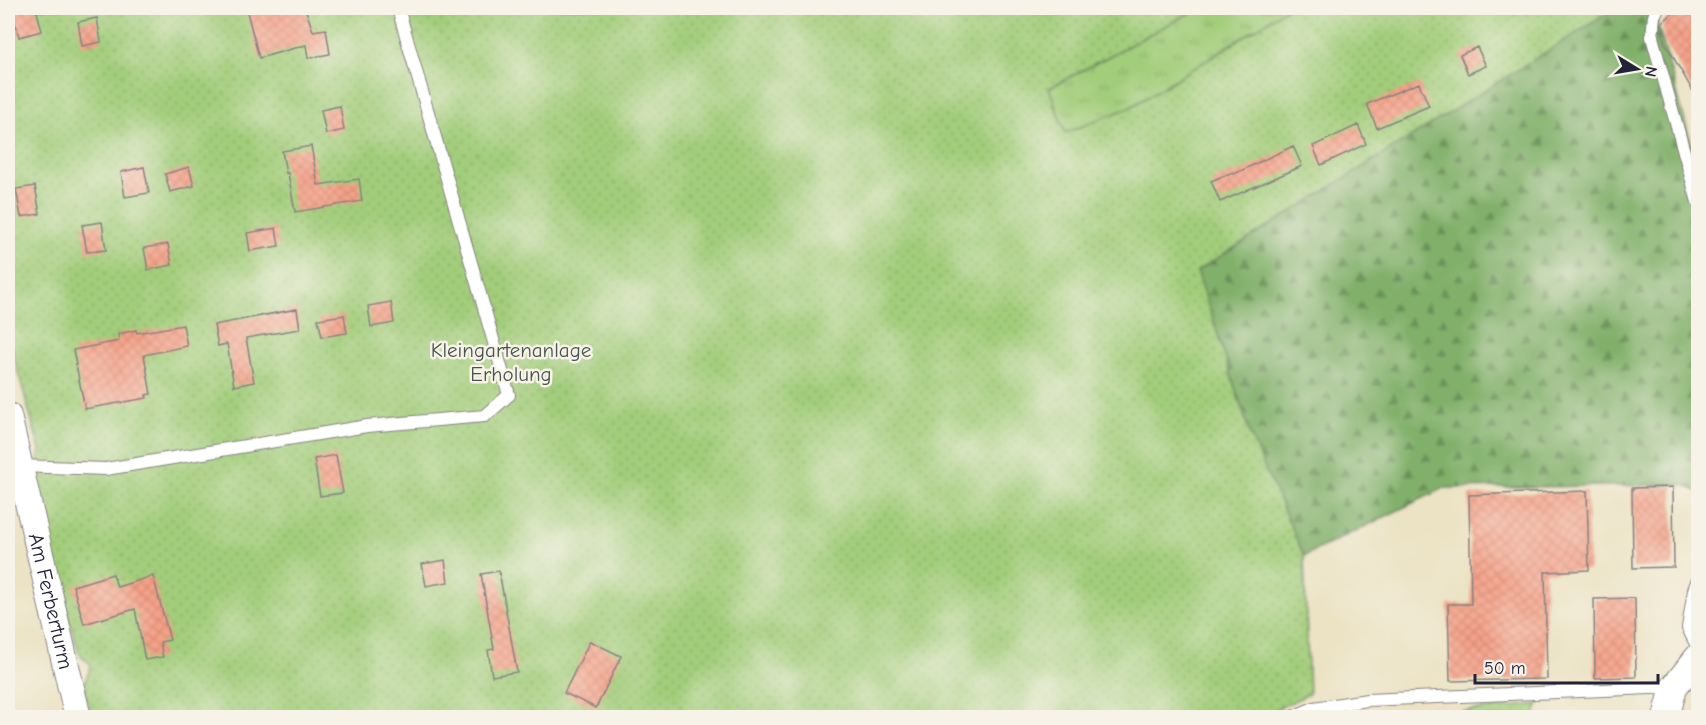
<svg xmlns="http://www.w3.org/2000/svg" width="1706" height="725" font-family="'Comic Neue',sans-serif">
<defs>
<pattern id="grass-tufts" width="24" height="20" patternUnits="userSpaceOnUse" patternTransform="scale(1.5)"><rect width="24" height="20" fill="#a2cd7a"/><path d="M3 7l-1-3M5 7V3M7 7l1-3M15 17l-1-3M17 17v-4M19 17l1-3" fill="none" stroke="#8bb06a"/></pattern>
<pattern id="forest-firs" width="22" height="20" patternUnits="userSpaceOnUse" patternTransform="scale(1.5)"><rect width="22" height="20" fill="#81b06a"/><path d="M5 1l3.5 6h-7zM16 11l3.5 6h-7z" fill="#698f58"/></pattern>
<pattern id="garden-dots" width="8" height="8" patternUnits="userSpaceOnUse" patternTransform="scale(1.5)"><rect width="8" height="8" fill="#a2cd7a"/><path d="M2 2h.1M6 6h.1" fill="none" stroke="#8bb06a" stroke-width="1.8" stroke-linecap="round"/></pattern>
<pattern id="building-cross-hatch" width="8" height="8" patternUnits="userSpaceOnUse" patternTransform="scale(1.5)"><rect width="8" height="8" fill="#f6a188"/><path d="M0 0l8 8M0 8l8-8" fill="none" stroke="#d38a76"/></pattern>
</defs>
<rect width="100%" height="100%" fill="#f7f3e8"/>
<filter id="ink" filterUnits="userSpaceOnUse"><feTurbulence type="fractalNoise" baseFrequency=".0167" numOctaves="2"/><feDisplacementMap in="SourceGraphic" scale="12" xChannelSelector="R" yChannelSelector="G"/><feConvolveMatrix kernelMatrix="1 2 1 2 8 2 1 2 1" color-interpolation-filters="sRGB"/></filter>
<filter id="wash" filterUnits="userSpaceOnUse"><feTurbulence type="fractalNoise" baseFrequency=".008" numOctaves="4" result="noise"/><feDisplacementMap in="SourceGraphic" scale="24" xChannelSelector="R" yChannelSelector="G"/><feGaussianBlur stdDeviation="1.35" result="paint"/><feColorMatrix in="noise" values="0 0 0 0 0 0 0 0 0 0 0 0 0 0 0 0 0 1.4 0 .05"/><feComposite in="paint" operator="in"/></filter>
<g filter="url(#wash)">
<rect width="100%" height="100%" fill="#ece3c5"/>
<path fill="url(#grass-tufts)" stroke="#62785a" stroke-width="1.5" d="M1199 8H1287L1256 29 1131 107 1065 133 1049 88Z"/>
<path fill="url(#forest-firs)" stroke="#526952" stroke-width="1.5" d="M1616 8H1653L1698 167V492L1684 485 1444 488 1304 556 1251 437 1197 271Z"/>
<path fill="url(#garden-dots)" stroke="#62785a" stroke-width="1.5" d="M8 8H1199L1049 88 1065 133 1131 107 1256 29 1287 8H1616L1197 271 1251 437 1304 556 1309 694 1257 718 91 717 84 685 91 665 79 653 32 497 40 450 8 336Z
M1538 704 1534 717H1448V713Z"/>
<g id="blocks">
<path fill="url(#building-cross-hatch)" d="M11 8H36L42 31 19 37Z
M246 8H305L313 31 326 29 330 54 308 58 306 45 259 58Z
M1678 8H1698V100L1664 41 1662 23Z
M97 18 101 42 82 46 78 22Z
M1477 47 1486 66 1468 74 1460 55Z
M1419 83 1429 106 1377 128 1367 104Z
M340 106 344 130 326 134 321 110Z
M1358 125 1366 144 1321 165 1313 146Z
M311 146 318 185 359 179 362 201 295 212 288 173H286L282 151Z
M1293 146 1302 166 1220 202 1211 181 1233 172 1234 174Z
M144 167 149 193 125 197 121 172Z
M189 167 194 186 170 192 165 174Z
M35 186 40 214 21 217 16 189Z
M102 222 106 250 87 252 82 225Z
M276 228 279 246 250 251 247 233Z
M168 244 172 265 148 270 144 248Z
M391 302 394 323 371 327 368 306Z
M297 309 300 329 246 338 254 382 234 386 227 344 218 346 214 325Z
M344 315 347 333 322 337 318 319Z
M183 325 187 346 144 355 151 394 146 395 147 398 85 409 73 350 119 341 118 334 136 330 137 333Z
M336 455 343 493 320 496 314 459Z
M1673 487 1674 567 1633 568 1632 488Z
M1587 491 1589 570 1545 572 1547 679 1450 681 1448 604H1471L1469 495Z
M445 560 448 582 426 586 422 564Z
M499 571 517 672 492 676 488 650 494 649 481 574Z
M113 574 117 587 153 576 170 640 160 642 163 657 145 660 135 609 84 624 73 586Z
M1635 598 1636 677 1595 678 1594 599Z
M590 641 621 656 596 708 564 693Z"/>
</g>
</g>
<g filter="url(#ink)">
<use href="#blocks" fill-opacity="0" stroke="#878280" stroke-width="1.5"/>
<g fill="none" stroke-linecap="round" stroke-linejoin="round">
<g stroke="#878280" stroke-width="14">
<path id="service" d="M1658 8 1654 16 1652 37 1698 202
M19 466 106 469 367 426 485 416 509 395 398 8
M1698 579 1694 590 1688 628 1698 648
M1290 718 1314 708 1367 700 1674 687"/>
</g>
<g stroke="#878280" stroke-width="28">
<g id="minor">
<path id="s1" d="M8 416 78 718"/>
<path d="M1666 718 1674 687 1698 657"/>
</g>
</g>
<use href="#service" stroke="#fff" stroke-width="12"/>
<use href="#minor" stroke="#fff" stroke-width="26"/>
</g>
</g>
<g text-anchor="middle" dominant-baseline="central" stroke-width="5" stroke-linejoin="round" paint-order="stroke">
<g font-size="21" fill="#48554e" stroke="#f7f3e8">
<text x="511" y="350">Kleingartenanlage<tspan x="511" dy="24">Erholung</tspan></text>
</g>
<g font-size="21" fill="#22223b" stroke="#f7f3e8">
<text stroke="none"><textPath href="#s1" startOffset="190">Am Ferberturm</textPath></text>
</g>
</g>
<rect width="1706" height="725" fill="none" stroke="#f7f3e8" stroke-width="30"/>
<g transform="translate(1637 69) rotate(101)" stroke="#f7f3e8" stroke-width="4.5" paint-order="stroke">
<path d="M0-4.5L10 22L0 15L-10 22Z" fill="#22223b"/>
<text y="-9" font-size="16" font-weight="bold" text-anchor="middle" fill="#22223b">N</text>
</g>
<path d="M1475 674v9h183v-9" fill="none" stroke="#22223b" stroke-width="3"/>
<text x="1484" y="674" font-size="18" fill="#22223b" stroke="#f7f3e8" stroke-width="4.5" paint-order="stroke">50 m</text>
</svg>
